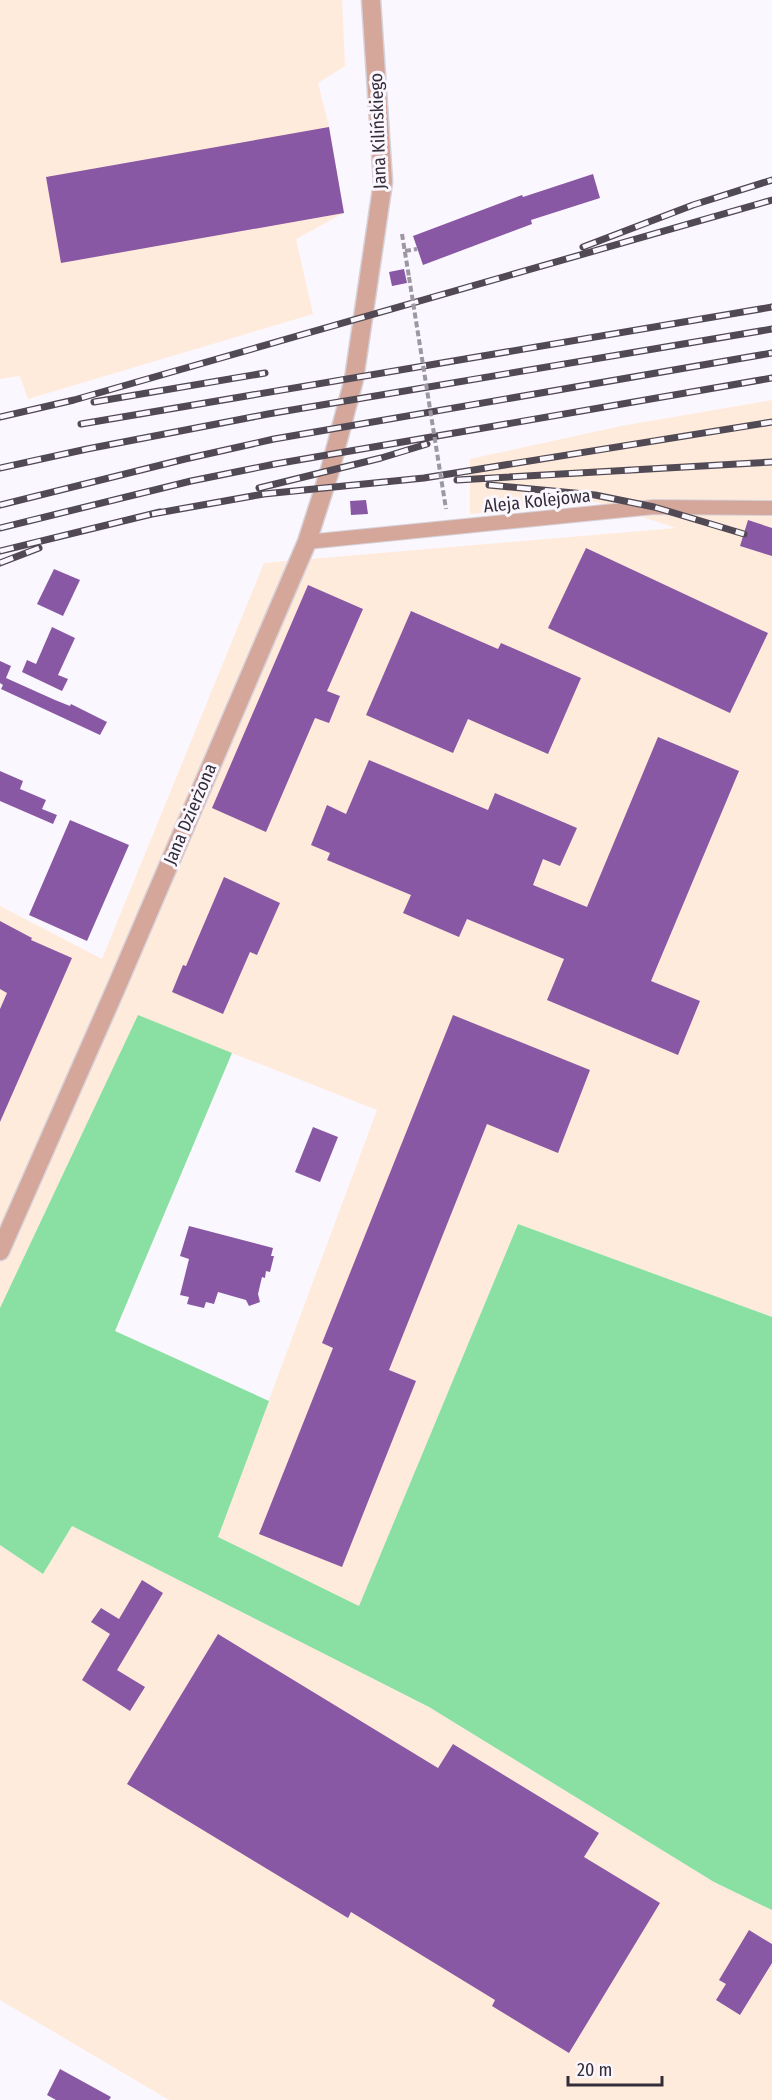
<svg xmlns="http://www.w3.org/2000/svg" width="772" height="2100" font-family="'Fira Sans Condensed',sans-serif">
<rect width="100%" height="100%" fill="#fbf7fe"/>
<path fill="#ffebdb" d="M0 0H342L345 66 318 83 329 127 344 213 296 239 313 314 28 399 20 376 0 379Z
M772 400V1317L518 1224 359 1606 218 1537 377 1110 138 1016 0 1308V906L102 959 264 563 676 528 597 502 470 514V459L621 426Z
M72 1526 429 1707 714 1882 772 1910V2100H169L0 2000V1545L43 1574Z"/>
<path fill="#89e0a2" d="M138 1015 232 1053 115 1331 269 1401 218 1537 359 1606 518 1224 772 1317V1910L714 1882 429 1707 72 1526 43 1574 0 1545V1308Z"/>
<path fill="#8958a4" d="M329 127 344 213 61 263 46 177Z
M593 174 600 198 531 220 532 224 423 265 413 236 522 195 523 197Z
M404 269 407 283 392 286 389 272Z
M366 500 368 514 351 515 350 501Z
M748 520 772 528V556L740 546Z
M586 548 768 633 730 713 548 628Z
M54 569 80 580 63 616 37 604Z
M308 585 363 609 327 691 340 696 329 723 315 718 266 832 212 808Z
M411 611 498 649 501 643 581 678 548 754 468 719 453 753 366 715Z
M52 627 75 638 58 675 68 679 62 691 22 672 27 660 36 664Z
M0 661 11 666 6 678 55 700 70 706 71 704 107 722 100 735 1 689 3 685 0 683Z
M658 737 739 771 651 981 700 1001 678 1055 547 1000 564 959 467 919 459 937 403 913 411 895 327 860 330 853 311 845 327 805 346 814 369 760 488 810 495 793 577 828 560 866 543 859 533 885 587 907Z
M0 771 23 781 20 789 46 800 42 809 57 815 53 824 0 801Z
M70 820 129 845 87 941 29 915Z
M224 877 280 903 257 955 250 952 223 1014 172 992 183 965 186 966Z
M0 921 32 938 31 940 72 958 0 1122V1009L7 993 0 989Z
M453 1015 590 1070 558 1153 487 1124 389 1370 416 1381 342 1567 259 1534 333 1348 322 1343Z
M313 1127 338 1137 320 1182 295 1172Z
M189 1226 273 1248 271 1256H274L270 1272 266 1271 265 1278 262 1277 258 1294 260 1302 249 1306 246 1300 218 1292 214 1304 206 1302 204 1308 187 1304 189 1297 180 1295 189 1259 180 1256Z
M142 1580 163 1593 117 1670 145 1687 130 1711 82 1680 110 1634 91 1622 101 1608 119 1619Z
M218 1634 438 1768 453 1744 599 1833 584 1857 660 1903 569 2053 492 2006 495 2000 351 1912 348 1918 127 1784Z
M749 1930 772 1944V1963L740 2015 716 2000 726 1984 719 1980Z
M60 2069 111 2097 109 2100H56L47 2095Z"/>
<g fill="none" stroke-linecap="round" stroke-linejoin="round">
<g stroke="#d7d2da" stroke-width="16">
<path id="service" d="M307 542 654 507 772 508"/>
</g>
<g stroke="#d7d2da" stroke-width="21">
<path id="tertiary" d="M0 1251 116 988 307 542 330 470 354 379 383 182 371 0"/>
</g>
<path stroke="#9d97a1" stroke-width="4" stroke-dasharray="6 3" stroke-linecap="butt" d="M402 234 409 277
M405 251 417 249"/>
<use href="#service" stroke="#d4a79a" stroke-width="14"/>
<use href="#tertiary" stroke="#d4a79a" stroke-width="18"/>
<g stroke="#514a55" stroke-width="7">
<path id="rail" d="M583 247 693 205 772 180
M94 402 265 373
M0 417 74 400 772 200
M81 424 772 307
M0 468 87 449 268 414 772 329
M457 480 772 462
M489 485 595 495 654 507 744 534
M259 488 381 458 427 444
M0 505 185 459 274 439 772 353
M152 514 264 494 424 478 772 422
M0 528 191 481 275 464 772 378
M0 551 160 512
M0 563 39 548"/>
</g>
<use href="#rail" stroke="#fbf7fe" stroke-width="4.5" stroke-dasharray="14" stroke-linecap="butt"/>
<path stroke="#9d97a1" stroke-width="4" stroke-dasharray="6 3" stroke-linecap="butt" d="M409 277 446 509"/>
</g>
<g text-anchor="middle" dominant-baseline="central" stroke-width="6" stroke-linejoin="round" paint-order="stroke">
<g font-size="18" fill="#342c38" stroke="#fbf7fe">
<text transform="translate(378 131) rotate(-92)">Jana Kilińskiego</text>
<text transform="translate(537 501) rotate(-6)">Aleja Kolejowa</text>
<text transform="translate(190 814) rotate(-67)">Jana Dzierżona</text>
</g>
</g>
<path d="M568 2076v9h94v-9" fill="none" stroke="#342c38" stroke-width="3"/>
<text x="577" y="2076" font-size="18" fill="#342c38" stroke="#fbf7fe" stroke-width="4.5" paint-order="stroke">20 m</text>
</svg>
